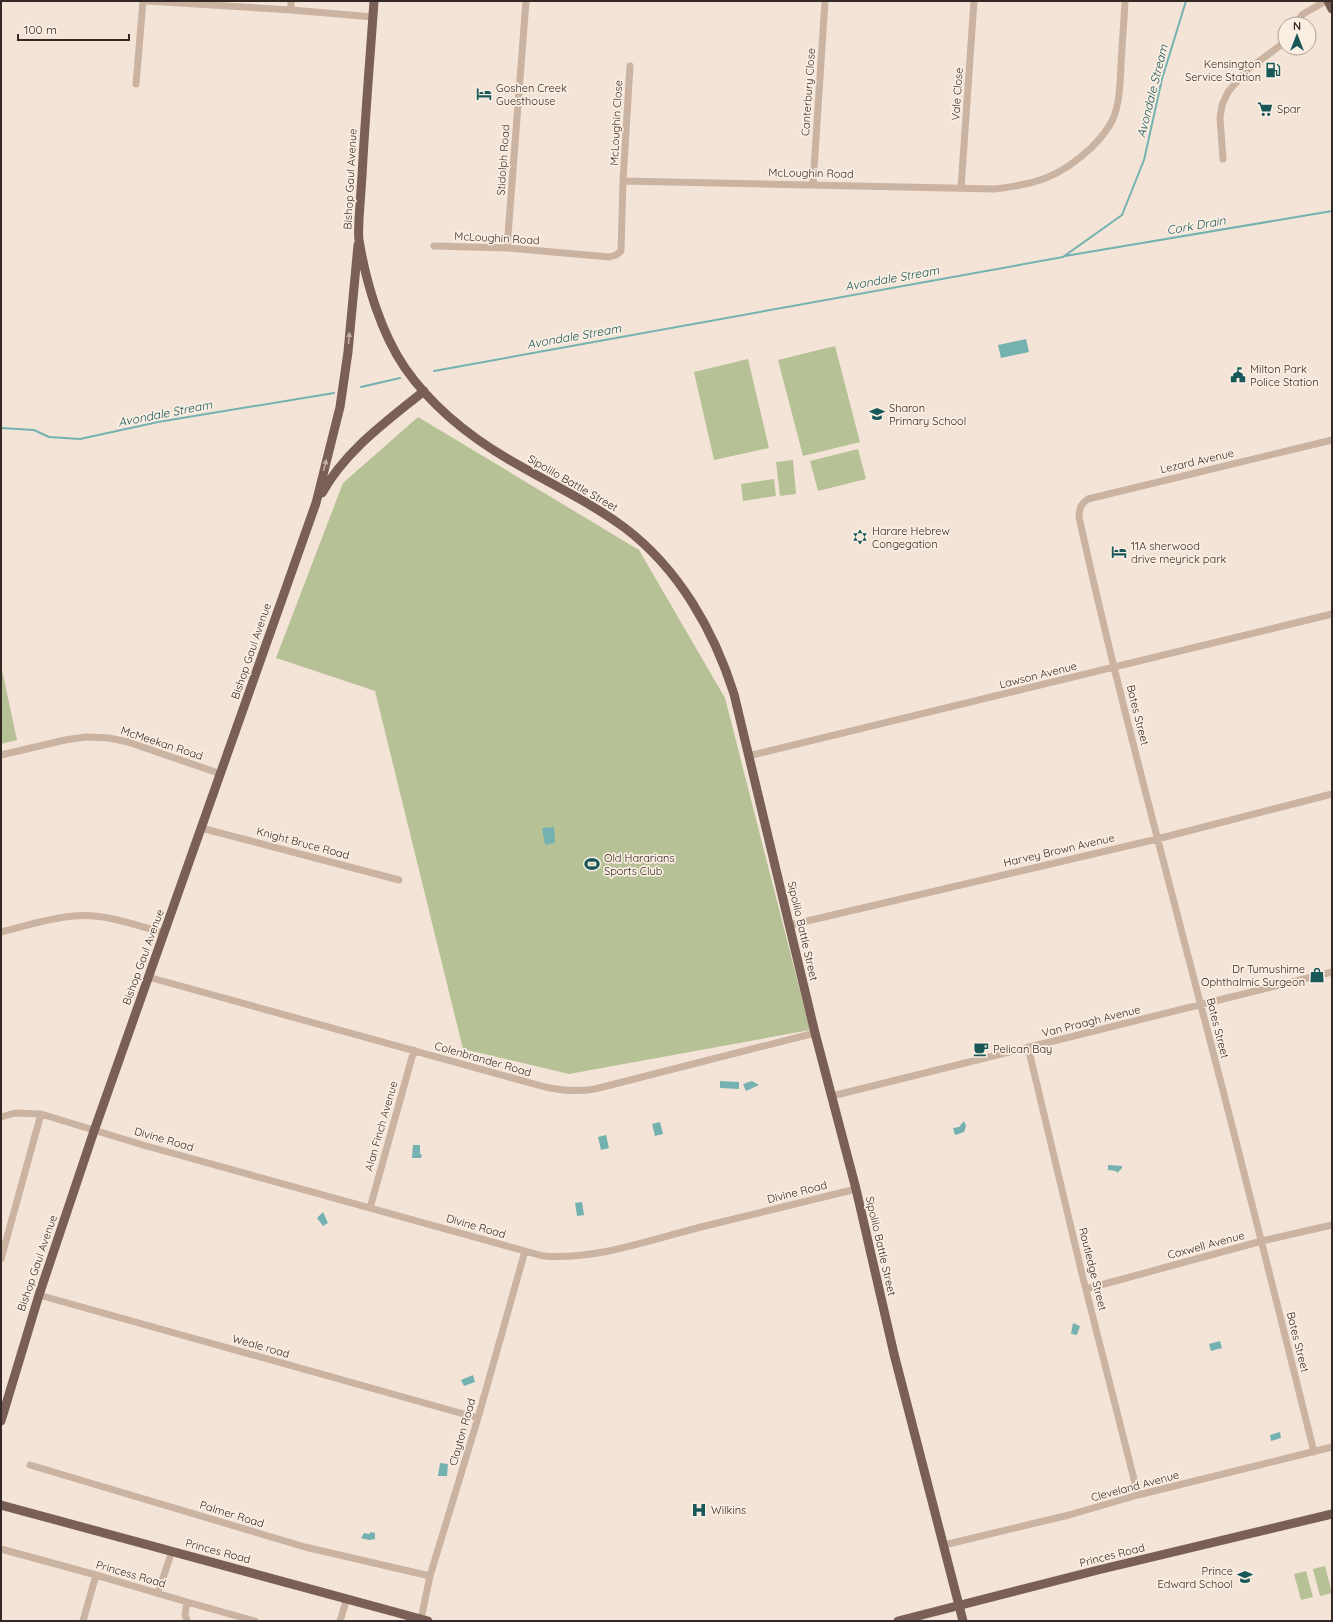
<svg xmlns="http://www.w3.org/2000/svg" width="1333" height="1622" font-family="Quicksand,sans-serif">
<rect width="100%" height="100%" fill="#f3e4d7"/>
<path fill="#b6c296" d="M835 346 860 442 803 456 778 360Z
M748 359 769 448 714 460 694 372Z
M418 417 639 550 725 698 810 1030 569 1074 463 1049 375 691 276 658 343 483Z
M858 449 866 479 818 491 810 461Z
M793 460 796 494 780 496 776 462Z
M774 479 776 496 743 501 741 484Z
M1 665 17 740 1 744Z
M1325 1566 1332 1593 1320 1596 1313 1569Z
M1306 1571 1313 1597 1301 1600 1294 1574Z"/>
<path fill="#74b2b1" d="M1026 339 1029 352 1001 358 998 345Z
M554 827 555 843 545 845 542 828Z
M720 1081 739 1082V1089L720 1088Z
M752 1081 759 1085 746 1091 743 1084Z
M964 1121 966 1126 964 1132 955 1135 953 1128 959 1127Z
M660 1122 663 1134 655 1136 652 1124Z
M606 1135 609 1148 601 1150 598 1137Z
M413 1145H420V1154L422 1155 421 1158H412Z
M1108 1165 1122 1166V1168L1117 1173 1116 1171 1108 1170Z
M582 1202 584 1215 577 1216 575 1203Z
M323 1212 328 1223 323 1226 317 1218Z
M1073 1323 1080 1326 1077 1335 1071 1334Z
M1220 1341 1222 1348 1211 1351 1209 1344Z
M473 1375 475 1382 464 1386 461 1380Z
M1280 1432 1281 1438 1271 1441 1270 1435Z
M440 1463 448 1464 447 1476H438Z
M371 1532 375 1533V1539L369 1540 361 1538 364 1533 369 1534Z"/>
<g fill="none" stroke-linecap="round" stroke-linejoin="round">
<path stroke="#74b2b1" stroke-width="2" d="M1065 256 1332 211
M434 371 1063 257 1122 215 1144 160 1162 79 1186 1
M361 387 400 378
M1 428 34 430 49 437 80 439 158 422 334 393"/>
<path stroke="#cbb3a2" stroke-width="7" d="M147 1 291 10 373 17
M291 10V1
M1295 24 1303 14 1326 1
M136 84 143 1
M1223 159 1220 118 1222 105 1228 92 1247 70 1285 42
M623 181 630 66
M813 184 825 1
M961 188 974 1
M434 246 507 248 609 257 616 255 621 251 623 181 995 189C1037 184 1060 177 1091 148 1100 139 1108 130 1113 119 1120 102 1120 83 1121 65 1122 44 1124 22 1125 1
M507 248 526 1
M1 755 65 740 86 737 109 738 128 742 221 774
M748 756 1332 614
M201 828 399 880
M790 925 1157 839 1332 794
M1 932C25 926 49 918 74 916 104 913 135 925 164 933
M148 977 545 1087C563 1091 577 1092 595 1089L815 1033
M1028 1047 1083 1278 1138 1495
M832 1096 1332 972
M1 1117 15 1113 41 1114 143 1145 543 1256C595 1260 647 1241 697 1228 750 1215 803 1202 856 1189
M370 1208 414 1050
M1 1259 41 1114
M1086 1289 1262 1241 1332 1225
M39 1295 478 1418
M1314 1452C1277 1303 1240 1154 1201 1006 1159 843 1115 681 1079 517 1079 508 1081 504 1088 499L1332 440
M30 1465 305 1547 430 1576
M944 1545 1069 1515 1138 1495 1332 1447
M1 1549 96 1575 187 1602 255 1621
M158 1593 172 1551
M187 1602 185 1614 187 1621
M421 1619 430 1576 478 1418 525 1251
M83 1621 96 1575
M340 1621 347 1598"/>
<path stroke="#795f55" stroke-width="9" d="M374 1C370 59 365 118 362 176 361 191 360 205 359 219 359 226 358 234 359 240 366 283 381 333 405 368 435 411 478 443 522 467 557 487 593 504 625 528 679 569 714 631 734 694L815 1033 856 1189 894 1354 963 1621
M1328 1 1332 9
M322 493C346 450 386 422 424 391
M1 1421 39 1295 94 1131 316 503 340 407 348 352 358 245
M1 1505 428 1621
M898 1621 1098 1570 1332 1514"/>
</g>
<defs><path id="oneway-solid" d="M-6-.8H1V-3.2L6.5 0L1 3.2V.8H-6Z"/></defs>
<g fill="#c0aea3">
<use href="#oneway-solid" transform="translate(349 338) rotate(-85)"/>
<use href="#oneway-solid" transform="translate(325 465) rotate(-76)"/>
</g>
<defs>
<g id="fuel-bare" transform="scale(1.2)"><path d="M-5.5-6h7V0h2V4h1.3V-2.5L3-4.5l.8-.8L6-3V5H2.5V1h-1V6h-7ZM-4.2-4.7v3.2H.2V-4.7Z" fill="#185859" stroke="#faeee3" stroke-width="2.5" paint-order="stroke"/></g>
<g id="hotel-bare" transform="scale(1.2)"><path d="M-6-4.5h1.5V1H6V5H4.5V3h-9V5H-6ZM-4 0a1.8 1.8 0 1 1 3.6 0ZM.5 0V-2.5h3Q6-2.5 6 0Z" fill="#185859" stroke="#faeee3" stroke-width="2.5" paint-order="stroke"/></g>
<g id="supermarket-bare" transform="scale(1.2)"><path d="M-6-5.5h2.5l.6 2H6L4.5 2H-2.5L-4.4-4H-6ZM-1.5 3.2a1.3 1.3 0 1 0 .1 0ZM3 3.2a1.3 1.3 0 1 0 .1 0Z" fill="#185859" stroke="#faeee3" stroke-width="2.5" paint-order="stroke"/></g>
<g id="civic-bare" transform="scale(1.2)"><path d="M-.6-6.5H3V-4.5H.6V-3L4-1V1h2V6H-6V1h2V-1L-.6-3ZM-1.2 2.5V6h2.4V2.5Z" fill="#185859" stroke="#faeee3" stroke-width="2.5" paint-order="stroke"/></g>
<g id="school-bare" transform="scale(1.2)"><path d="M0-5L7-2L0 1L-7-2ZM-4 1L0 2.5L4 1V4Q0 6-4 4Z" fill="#185859" stroke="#faeee3" stroke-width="2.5" paint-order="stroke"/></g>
<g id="synagogue-bare" transform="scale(1.2)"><path d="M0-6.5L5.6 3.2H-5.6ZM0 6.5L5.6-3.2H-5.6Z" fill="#185859" stroke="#faeee3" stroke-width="2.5" paint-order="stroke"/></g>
<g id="stadium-bare" transform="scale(1.2)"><path d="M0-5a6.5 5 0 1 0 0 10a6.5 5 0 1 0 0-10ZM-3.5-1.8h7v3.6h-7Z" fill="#185859" stroke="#faeee3" stroke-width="2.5" paint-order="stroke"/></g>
<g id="shop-bare" transform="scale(1.2)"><path d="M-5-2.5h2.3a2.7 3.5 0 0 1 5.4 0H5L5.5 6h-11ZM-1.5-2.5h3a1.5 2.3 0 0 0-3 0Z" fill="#185859" stroke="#faeee3" stroke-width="2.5" paint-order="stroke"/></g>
<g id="cafe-bare" transform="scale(1.2)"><path d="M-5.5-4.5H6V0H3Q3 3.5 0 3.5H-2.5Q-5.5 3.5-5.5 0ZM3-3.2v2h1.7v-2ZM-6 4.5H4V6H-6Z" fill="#185859" stroke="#faeee3" stroke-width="2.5" paint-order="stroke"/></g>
<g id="hospital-bare" transform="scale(1.2)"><path d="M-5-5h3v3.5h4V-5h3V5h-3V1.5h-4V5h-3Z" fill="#185859" stroke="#faeee3" stroke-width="2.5" paint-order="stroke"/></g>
</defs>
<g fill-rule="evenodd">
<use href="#fuel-bare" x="1273" y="70"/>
<use href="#hotel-bare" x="484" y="94"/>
<use href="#supermarket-bare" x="1265" y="109"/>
<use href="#civic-bare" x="1238" y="375"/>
<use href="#school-bare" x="877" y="414"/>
<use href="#synagogue-bare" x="860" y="537"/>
<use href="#hotel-bare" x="1119" y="552"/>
<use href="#stadium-bare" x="592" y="864"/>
<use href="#shop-bare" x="1317" y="975"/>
<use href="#cafe-bare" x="981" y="1049"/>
<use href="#hospital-bare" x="699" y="1510"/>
<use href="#school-bare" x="1245" y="1577"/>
</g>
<g text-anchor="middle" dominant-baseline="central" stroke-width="3.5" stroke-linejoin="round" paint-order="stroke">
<g font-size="11" fill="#352925" stroke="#faeee3" text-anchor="start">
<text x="1261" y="64" text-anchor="end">Kensington<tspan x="1261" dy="13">Service Station</tspan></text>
<text x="496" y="88">Goshen Creek<tspan x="496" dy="13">Guesthouse</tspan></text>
<text x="1277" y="109">Spar</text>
<text x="1250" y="369">Milton Park<tspan x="1250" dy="13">Police Station</tspan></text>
<text x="889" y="408">Sharon<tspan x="889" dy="13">Primary School</tspan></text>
<text x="872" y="531">Harare Hebrew<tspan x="872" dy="13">Congegation</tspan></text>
<text x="1131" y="546">11A sherwood<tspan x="1131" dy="13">drive meyrick park</tspan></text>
<text x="604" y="858">Old Hararians<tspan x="604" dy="13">Sports Club</tspan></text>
<text x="1305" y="969" text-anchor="end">Dr Tumushime<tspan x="1305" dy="13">Ophthalmic Surgeon</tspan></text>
<text x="993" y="1049">Pelican Bay</text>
<text x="711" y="1510">Wilkins</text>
<text x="1233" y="1571" text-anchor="end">Prince<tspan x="1233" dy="13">Edward School</tspan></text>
</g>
<g font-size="11" fill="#352925" stroke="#faeee3">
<text transform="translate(808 92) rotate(-86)">Canterbury Close</text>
<text transform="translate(957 94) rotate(-86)">Vale Close</text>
<text transform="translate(616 123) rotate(-87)">McLoughin Close</text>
<text transform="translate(503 160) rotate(-86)">Stidolph Road</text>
<text transform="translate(811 173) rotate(1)">McLoughin Road</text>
<text transform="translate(350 179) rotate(-87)">Bishop Gaul Avenue</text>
<text transform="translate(497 238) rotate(3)">McLoughin Road</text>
<text transform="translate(1197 461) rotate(-13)">Lezard Avenue</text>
<text transform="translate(573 483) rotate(30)">Sipolilo Battle Street</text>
<text transform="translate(251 651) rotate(-71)">Bishop Gaul Avenue</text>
<text transform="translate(1038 675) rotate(-14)">Lawson Avenue</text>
<text transform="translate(1138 715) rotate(76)">Bates Street</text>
<text transform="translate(162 743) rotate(18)">McMeekan Road</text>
<text transform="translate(303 843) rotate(15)">Knight Bruce Road</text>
<text transform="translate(1059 850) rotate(-13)">Harvey Brown Avenue</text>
<text transform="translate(803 931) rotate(77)">Sipolilo Battle Street</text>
<text transform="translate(143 957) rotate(-70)">Bishop Gaul Avenue</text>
<text transform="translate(1091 1021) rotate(-14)">Van Praagh Avenue</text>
<text transform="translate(1218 1028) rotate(76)">Bates Street</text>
<text transform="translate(483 1059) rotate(16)">Colenbrander Road</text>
<text transform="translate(381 1126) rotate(-74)">Alan Finch Avenue</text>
<text transform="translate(164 1139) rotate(16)">Divine Road</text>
<text transform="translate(797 1192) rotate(-14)">Divine Road</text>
<text transform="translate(476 1226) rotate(16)">Divine Road</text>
<text transform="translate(1206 1245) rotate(-15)">Coxwell Avenue</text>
<text transform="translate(881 1246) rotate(77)">Sipolilo Battle Street</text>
<text transform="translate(37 1263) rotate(-71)">Bishop Gaul Avenue</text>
<text transform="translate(1093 1269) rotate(76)">Routledge Street</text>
<text transform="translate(1298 1342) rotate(76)">Bates Street</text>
<text transform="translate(261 1346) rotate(16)">Weale road</text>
<text transform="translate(462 1432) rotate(-74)">Clayton Road</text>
<text transform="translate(1135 1486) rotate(-15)">Cleveland Avenue</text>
<text transform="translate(232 1514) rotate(17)">Palmer Road</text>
<text transform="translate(218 1551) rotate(15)">Princes Road</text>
<text transform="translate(1112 1555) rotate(-14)">Princes Road</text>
<text transform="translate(131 1574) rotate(16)">Princess Road</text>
</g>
<g font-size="12" font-style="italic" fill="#185859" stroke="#faeee3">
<text transform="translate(1152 91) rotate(-76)">Avondale Stream</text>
<text transform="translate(1196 225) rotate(-10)">Cork Drain</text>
<text transform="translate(892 278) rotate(-10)">Avondale Stream</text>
<text transform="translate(574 336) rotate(-10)">Avondale Stream</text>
<text transform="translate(165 413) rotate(-11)">Avondale Stream</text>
</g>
</g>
<rect width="1333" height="1622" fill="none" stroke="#352925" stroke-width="4"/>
<g transform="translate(1297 36)"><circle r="19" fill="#faeee3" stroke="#ab9f97"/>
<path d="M0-3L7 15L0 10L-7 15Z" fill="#185859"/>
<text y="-6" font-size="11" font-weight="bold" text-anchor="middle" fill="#352925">N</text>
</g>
<path d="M18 34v6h111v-6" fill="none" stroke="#352925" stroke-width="2"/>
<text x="24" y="34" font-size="12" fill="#352925" stroke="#faeee3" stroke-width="3" paint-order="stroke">100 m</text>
</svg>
